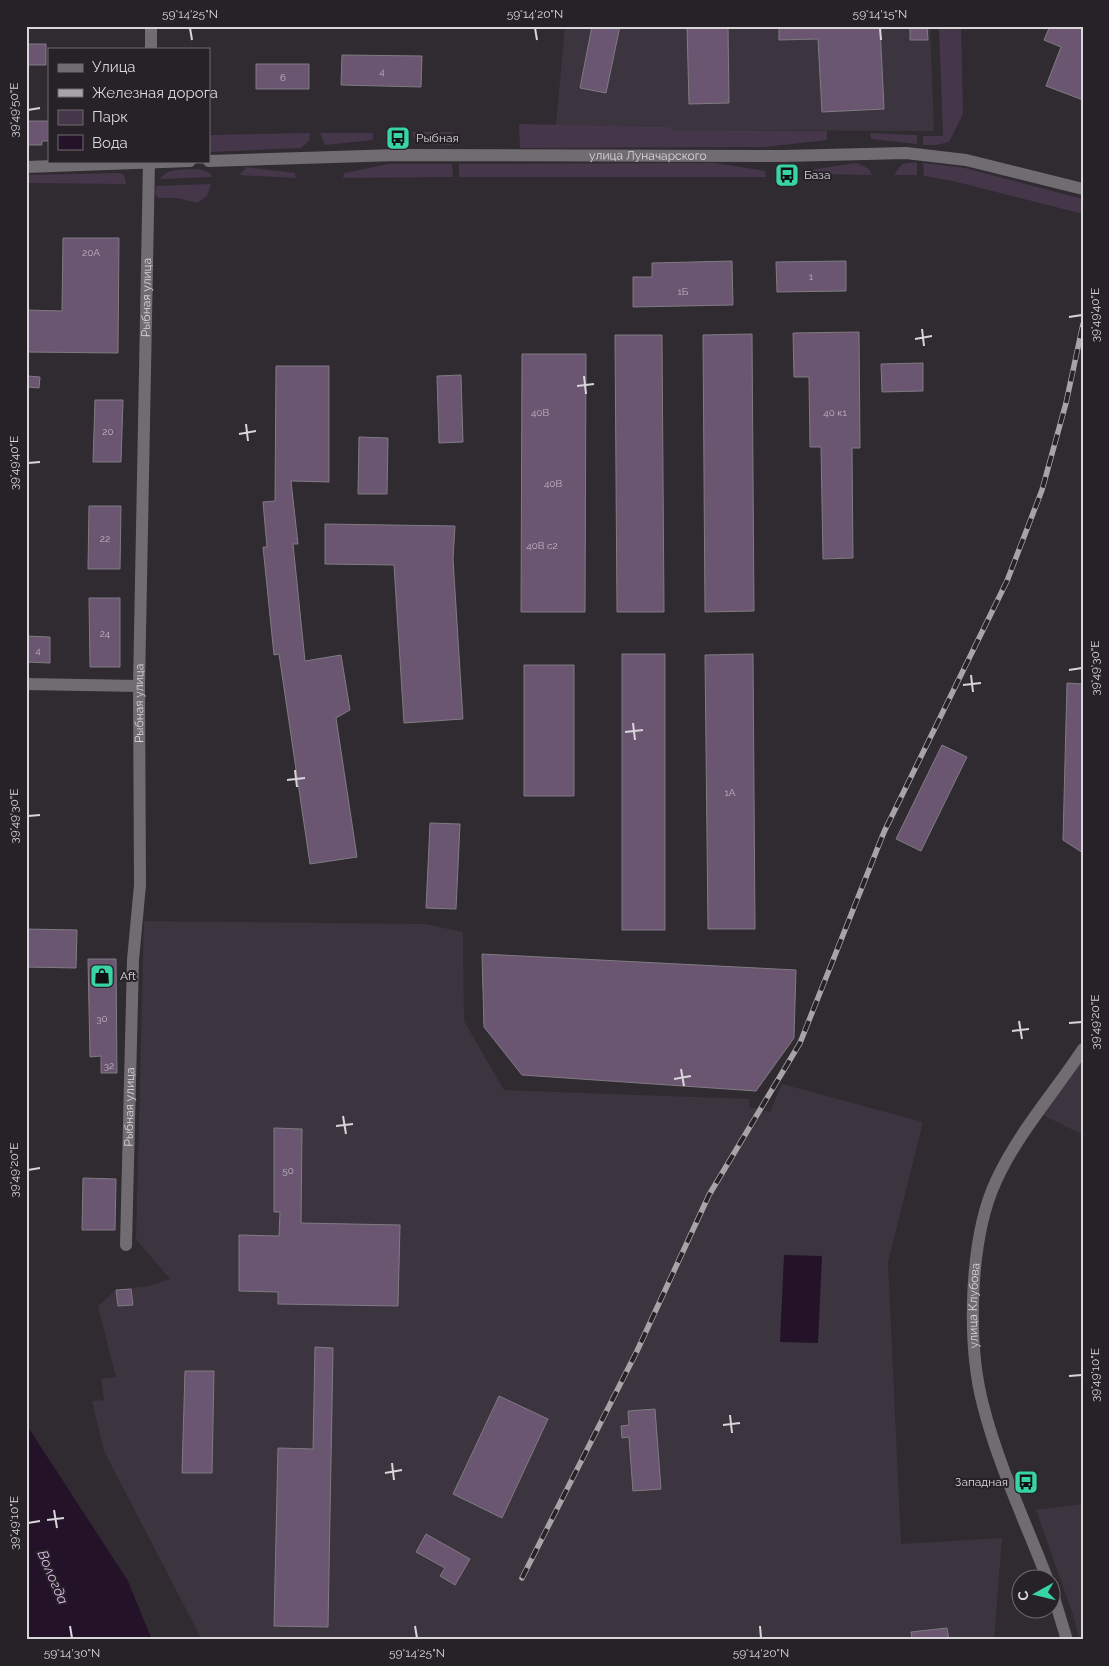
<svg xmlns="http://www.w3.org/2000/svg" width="1109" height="1666" font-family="Raleway,sans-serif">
<rect width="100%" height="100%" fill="#2f2b31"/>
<path fill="#3c353f" d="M565 26H930L934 131 672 130 668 127 556 125Z
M144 921 424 924 463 932 464 1021 504 1090 749 1099V1107L770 1112 782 1084 923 1122 888 1262 901 1544 1002 1538 994 1640H202L104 1451 92 1401 104 1400 101 1379 116 1377 98 1306 116 1290 149 1286 170 1279 136 1239Z
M1083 1057V1135L1043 1115Z
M1083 1504V1640H1080L1072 1612 1036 1510Z"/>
<path fill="#45364a" d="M939 26H961L963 114 949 142 936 145H923V136H943Z
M519 124 669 127 672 130 827 131V140L765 147 520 148Z
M412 132H452V145L432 144 414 138Z
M310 133 309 141 301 148 209 152V135Z
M320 133H373V140L325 145Z
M870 133 917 135V144L871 139Z
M917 162V175H894L902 164Z
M715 163 765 171 766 177H459V164Z
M857 163 869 169 872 175 809 174V170Z
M923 163 965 168 1083 199V214L953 181 924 176Z
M389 164H452L453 177 343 178 344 173Z
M247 167 295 173 296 178 239 175Z
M199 169 210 173 212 177 160 179C168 167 186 170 199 169Z
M120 173 124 175 126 184 26 183V175Z
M211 184 207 196 197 203 178 198H158L155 193 156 186Z"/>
<path fill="#241229" d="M784 1255 822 1256 818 1343 780 1342Z
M26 1424 128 1581 152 1640H26Z"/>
<path fill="#6b5672" stroke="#807b82" d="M592 26H620L606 93 580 88Z
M687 26H728L729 103 689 104Z
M779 26H880L884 109 822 112 818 39 779 40Z
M910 26H927L928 40H910Z
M1050 26H1083V100L1046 86 1061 47 1044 40Z
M27 44H46V65H27Z
M342 55 422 56 421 87 341 85Z
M256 64H309V89H256Z
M26 121H49V141H42V145H26Z
M63 238H119L118 353 26 352V310L62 311Z
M732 261 733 305 633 307V277H652V263Z
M846 261V291L777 292 776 262Z
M859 332 860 448H852L853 558 823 559 821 447H810L809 377H794L793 333Z
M752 334 754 611 705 612 703 335Z
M615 335H662L664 612H617Z
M522 354H586L585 612H521Z
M923 363V391L882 392 881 364Z
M276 366H329V482L291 481 298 544H293L305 661 341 655 350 710 336 718 357 857 310 864 279 654 274 655 263 547H267L263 502 275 501Z
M461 375 463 442 439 443 437 376Z
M28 376 40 377 39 388 28 387Z
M95 400H123L121 462H93Z
M359 437 388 438 387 494H358Z
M89 506H121L120 569H88Z
M325 524 455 526 453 559 463 719 404 723 394 565 325 564Z
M89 598H120V667H90Z
M26 636 50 637V663L26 662Z
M622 654H665V930H622Z
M753 654 755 929H708L705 655Z
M524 665H574V796H524Z
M1067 683 1083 684V853L1063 840Z
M942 745 967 757 921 851 896 839Z
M430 823 460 824 456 909 426 908Z
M26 929 77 930 76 968 26 967Z
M482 954 796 970 794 1038 756 1091 522 1075 484 1027Z
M88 959H116L117 1073H101V1056L90 1057Z
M274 1128 302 1129 301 1223 400 1225 398 1306 278 1304V1292L239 1291V1235L279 1236 280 1212H274Z
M83 1178 116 1179 115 1230H82Z
M131 1289 133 1305 118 1306 116 1290Z
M315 1347 333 1348 328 1627 274 1626 278 1448 313 1449Z
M185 1371H214L212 1473H182Z
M499 1396 548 1419 502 1518 453 1494Z
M655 1409 661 1489 633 1491 629 1437 622 1438 621 1426 629 1425 628 1411Z
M426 1534 470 1559 455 1585 440 1576 445 1568 416 1552Z
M947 1628 949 1640H912L911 1632Z"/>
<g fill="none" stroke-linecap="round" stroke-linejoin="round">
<g stroke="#716c72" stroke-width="12">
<path d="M151 49V26"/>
<path id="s1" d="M209 161 397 155 784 156 906 153 966 160 1083 189"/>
<path d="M26 167 190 161"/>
<path d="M26 684 139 686"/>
<path id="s2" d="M126 1245 133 960 140 885 139 686 149 161"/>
</g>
<g stroke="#716c72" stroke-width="12">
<path id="s3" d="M1047 1578C1025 1521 998 1464 983 1405 967 1344 969 1239 996 1181 1018 1133 1054 1093 1083 1049"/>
<path d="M1052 1591 1067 1640"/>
</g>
<g stroke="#a7a4a8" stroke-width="5.5">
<path id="rail" d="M522 1578 637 1351 709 1195 800 1043 884 832 1007 581 1042 490 1066 403 1083 324"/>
</g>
<use href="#rail" stroke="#262227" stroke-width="4" stroke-dasharray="11" stroke-linecap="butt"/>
</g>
<path fill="none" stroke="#d9d6da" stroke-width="2" d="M190 28 192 40M535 28 537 40M880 28 881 40M28 110 40 108M1069 317 1082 315M922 329 924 346M915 339 932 336M584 376 586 394M577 386 594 384M246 424 248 441M239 434 256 431M28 463 40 462M1069 670 1082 668M971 675 973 692M963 685 981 683M633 723 635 740M625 732 643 730M295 770 297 787M287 780 305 778M28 816 40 815M1019 1021 1022 1039M1069 1023 1082 1022M1012 1031 1029 1029M681 1069 684 1086M674 1079 691 1076M343 1116 346 1134M336 1126 353 1124M28 1170 40 1168M1069 1376 1082 1375M730 1415 732 1433M723 1425 740 1423M392 1463 394 1480M385 1473 402 1470M54 1510 57 1528M47 1520 64 1518M28 1523 40 1521M70 1626 72 1638M415 1626 417 1638M760 1626 761 1638"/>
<defs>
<g id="bus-square" transform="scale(1.25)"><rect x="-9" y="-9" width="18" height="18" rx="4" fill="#39d4a5" stroke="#262227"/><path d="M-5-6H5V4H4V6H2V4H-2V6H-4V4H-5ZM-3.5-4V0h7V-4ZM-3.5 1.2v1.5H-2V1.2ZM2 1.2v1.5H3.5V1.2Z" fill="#111"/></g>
<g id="shop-square" transform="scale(1.25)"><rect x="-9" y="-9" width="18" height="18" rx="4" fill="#39d4a5" stroke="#262227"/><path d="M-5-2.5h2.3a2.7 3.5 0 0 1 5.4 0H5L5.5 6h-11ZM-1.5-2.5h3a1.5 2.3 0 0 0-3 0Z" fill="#111"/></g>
</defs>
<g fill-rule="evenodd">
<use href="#bus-square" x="398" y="138"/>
<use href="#bus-square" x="787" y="175"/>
<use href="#shop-square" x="102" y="976"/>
<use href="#bus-square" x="1026" y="1482"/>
</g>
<g text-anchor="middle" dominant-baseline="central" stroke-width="4" stroke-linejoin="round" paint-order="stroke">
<g font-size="10" fill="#beb6c0">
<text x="382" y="71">4</text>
<text x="283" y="77">6</text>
<text x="91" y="252">20А</text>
<text x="811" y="276">1</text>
<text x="683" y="291">1Б</text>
<text x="540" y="412">40В</text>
<text x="835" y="412">40 к1</text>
<text x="108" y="431">20</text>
<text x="553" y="483">40В</text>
<text x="105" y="538">22</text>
<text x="542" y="545">40В с2</text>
<text x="105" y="633">24</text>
<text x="38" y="650">4</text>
<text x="730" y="792">1А</text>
<text x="102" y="1018">30</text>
<text x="109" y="1065">32</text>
<text x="288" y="1170">50</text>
</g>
<g font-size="12" fill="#d9d6da" stroke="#262227" text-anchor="start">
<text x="416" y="138">Рыбная</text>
<text x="804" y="175">База</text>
<text x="120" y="976">Aft</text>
<text x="1008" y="1482" text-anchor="end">Западная</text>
</g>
<g font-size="12" fill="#d9d6da" stroke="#262227">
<text stroke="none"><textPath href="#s1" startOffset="439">улица Луначарского</textPath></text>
<text stroke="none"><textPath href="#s2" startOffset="948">Рыбная улица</textPath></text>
<text stroke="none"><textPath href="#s2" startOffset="542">Рыбная улица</textPath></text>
<text stroke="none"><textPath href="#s2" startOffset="138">Рыбная улица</textPath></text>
<text stroke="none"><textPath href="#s3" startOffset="285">улица Клубова</textPath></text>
</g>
<g font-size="14" font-style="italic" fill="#ddb7e9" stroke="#262227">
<text transform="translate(53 1577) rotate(67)">Вологда</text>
</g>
</g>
<rect width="1109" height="1666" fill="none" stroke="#262227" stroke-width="55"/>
<rect x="48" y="48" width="162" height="115" fill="#262227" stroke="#6e6a6f"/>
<rect x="58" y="64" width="25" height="8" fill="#716c72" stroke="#6e6a6f"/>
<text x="92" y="72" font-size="15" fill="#d9d6da">Улица</text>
<rect x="58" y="89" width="25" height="8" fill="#a7a4a8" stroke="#6e6a6f"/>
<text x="92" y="98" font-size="15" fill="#d9d6da">Железная дорога</text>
<rect x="58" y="110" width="25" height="15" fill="#45364a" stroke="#6e6a6f"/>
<text x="92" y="122" font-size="15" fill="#d9d6da">Парк</text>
<rect x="58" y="135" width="25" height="15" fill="#241229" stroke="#6e6a6f"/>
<text x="92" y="148" font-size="15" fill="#d9d6da">Вода</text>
<g transform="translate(1036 1594) rotate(262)"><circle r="24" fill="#262227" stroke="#6e6a6f"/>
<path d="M0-4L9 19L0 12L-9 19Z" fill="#39d4a5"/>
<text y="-8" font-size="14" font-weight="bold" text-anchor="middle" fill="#d9d6da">С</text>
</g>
<rect x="28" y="28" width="1054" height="1610" fill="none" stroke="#d9d6da" stroke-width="2"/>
<g font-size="12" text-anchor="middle" fill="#d9d6da">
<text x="190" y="18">59°14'25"N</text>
<text x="535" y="18">59°14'20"N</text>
<text x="880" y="18">59°14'15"N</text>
<text transform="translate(14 110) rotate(-90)" y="4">39°49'50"E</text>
<text transform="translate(1095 315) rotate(-90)" y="4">39°49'40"E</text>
<text transform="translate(14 463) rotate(-90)" y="4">39°49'40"E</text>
<text transform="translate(1095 668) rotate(-90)" y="4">39°49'30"E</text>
<text transform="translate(14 816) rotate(-90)" y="4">39°49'30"E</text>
<text transform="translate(1095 1022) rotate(-90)" y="4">39°49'20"E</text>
<text transform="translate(14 1170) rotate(-90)" y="4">39°49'20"E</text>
<text transform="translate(1095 1375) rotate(-90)" y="4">39°49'10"E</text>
<text transform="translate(14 1523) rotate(-90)" y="4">39°49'10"E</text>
<text x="72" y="1657">59°14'30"N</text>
<text x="417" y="1657">59°14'25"N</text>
<text x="761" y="1657">59°14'20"N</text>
</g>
</svg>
